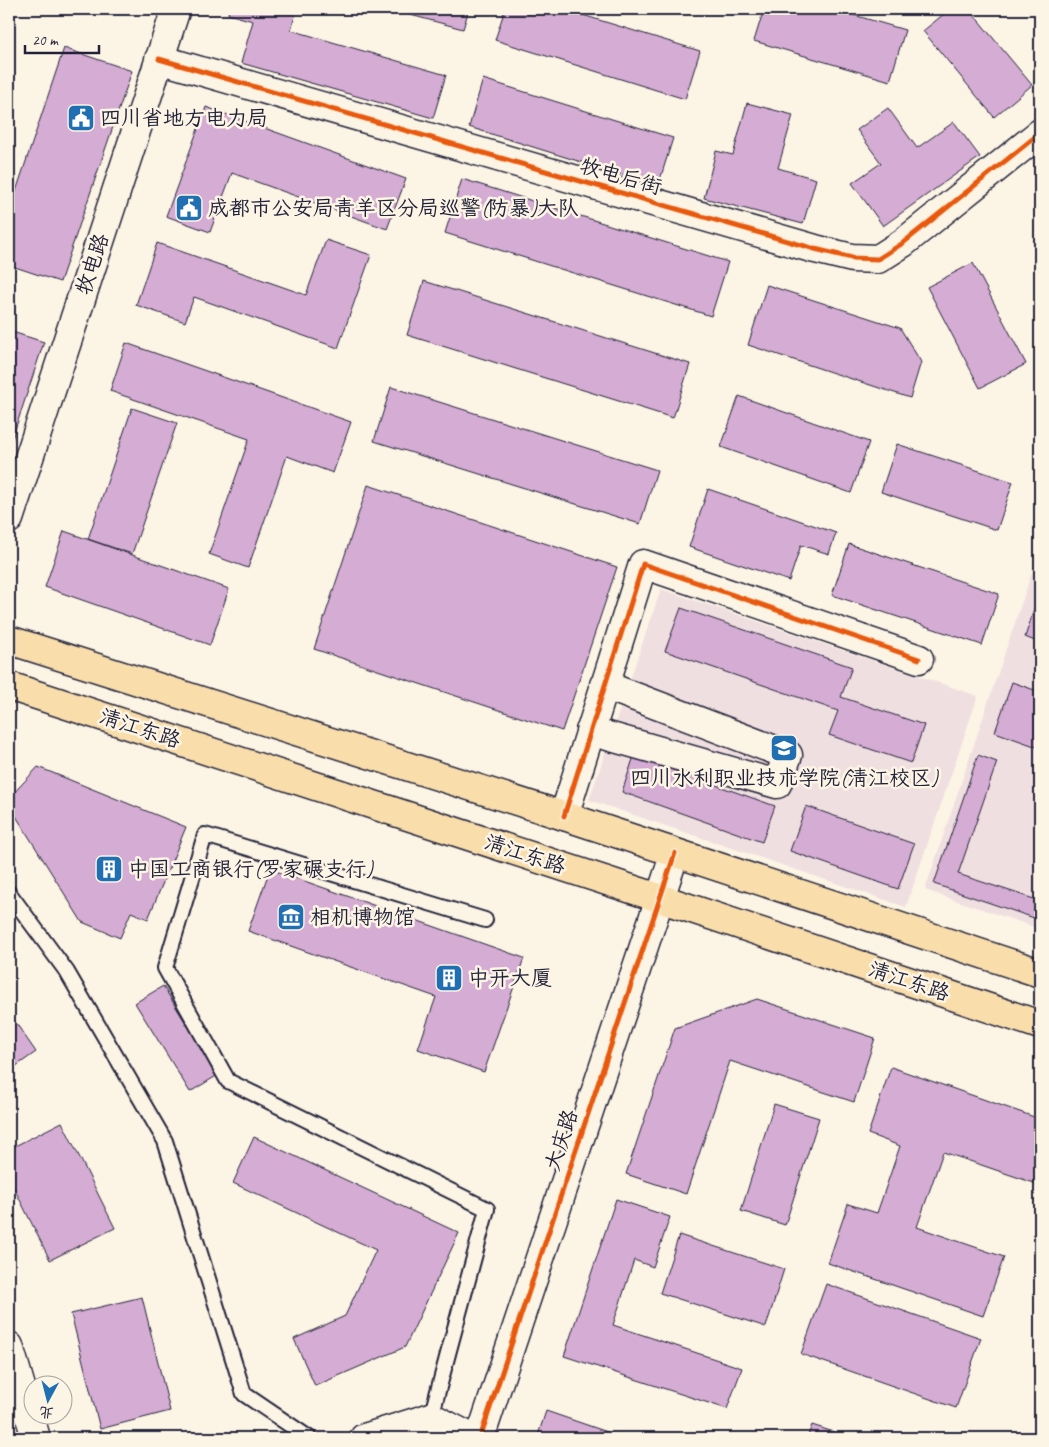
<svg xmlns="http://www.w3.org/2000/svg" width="1049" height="1447" font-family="Caveat,'LXGW WenKai TC',sans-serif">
<rect width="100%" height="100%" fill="#fcf5e5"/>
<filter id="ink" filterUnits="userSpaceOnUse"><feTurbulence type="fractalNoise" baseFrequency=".02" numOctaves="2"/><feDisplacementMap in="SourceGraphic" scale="10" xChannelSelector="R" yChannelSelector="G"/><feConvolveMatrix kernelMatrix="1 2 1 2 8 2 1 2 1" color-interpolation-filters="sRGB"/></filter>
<g filter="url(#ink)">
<path fill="#f0dfe0" d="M1034 566 1040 568V929L925 890Z
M661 589 978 696 906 907 589 800Z"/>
<path fill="#d5acd3" stroke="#22223b" d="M229 9H297L291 30 446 75 433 118 241 63 253 21 228 14Z
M388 9H469L463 29Z
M505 9H563L700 51 685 99 495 40Z
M716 9H737L735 15Z
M764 9H833L905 30 890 81 754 41Z
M950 9H969L1032 85 994 117 923 31Z
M64 48 132 71 60 282 9 265V212Z
M483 79 673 138 658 186 469 127Z
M747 103 793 115 778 168 816 179 803 224 704 198 716 151 733 155Z
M206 107 406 179 387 229 232 173 210 232 166 216Z
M888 108 917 148 954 122 980 157 883 226 852 183 881 163 857 130Z
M462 179 728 262 711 316 445 233Z
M326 240 371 255 338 348 194 297 185 322 136 305 157 243 306 295Z
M973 263 1026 364 980 388 927 287Z
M424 281 690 364 673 418 407 335Z
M767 285 900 328 921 362 910 398 748 345Z
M9 331 44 342 9 448Z
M126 343 351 422 333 473 287 456 248 568 209 554 249 439 110 391Z
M391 387 657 470 640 524 374 441Z
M739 396 869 442 851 493 721 447Z
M132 408 177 423 132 554 88 539Z
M897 444 1013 482 997 530 881 492Z
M368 485 617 567 562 731 314 649Z
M708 489 836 533 829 554 801 545 789 581 689 547Z
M64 531 229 589 210 645 45 587Z
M849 544 999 594 982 645 832 595Z
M1040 591V643L1025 637Z
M681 608 852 667 841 697 924 725 911 763 829 735 838 711 665 651Z
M1012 682 1040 692V748L995 732Z
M978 755 997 762 958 874 1040 901V920L934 884Z
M634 756 775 806 762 842 622 792Z
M38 767 186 827 148 919 131 912 120 938 82 922 9 805V798Z
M806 806 914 844 898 889 790 851Z
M270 869 524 958 484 1072 418 1049 436 997 248 931Z
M163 986 218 1075 190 1092 135 1003Z
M757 999 875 1038 854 1102 730 1061 686 1194 626 1174 675 1028Z
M9 1013 36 1052 9 1071Z
M891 1067 1040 1119V1185L943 1152 917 1227 1004 1257 983 1316 828 1263 848 1204 877 1213 900 1146 868 1134Z
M774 1104 819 1118 785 1225 741 1211Z
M62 1122 115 1228 50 1260 9 1178V1149Z
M254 1137 459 1233 405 1347 315 1386 294 1339 345 1316 376 1250 233 1183Z
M616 1199 670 1217 653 1267 634 1260 613 1325 742 1368 727 1409 564 1356Z
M679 1235 784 1269 766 1327 660 1293Z
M826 1284 981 1338 956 1408 801 1354Z
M142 1297 170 1411 100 1429 71 1314Z
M546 1411 625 1438H537Z
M812 1425 852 1438H807Z"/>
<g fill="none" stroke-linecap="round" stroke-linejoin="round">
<g stroke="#22223b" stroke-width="18">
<path id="service" d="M9 893 67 972 165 1141 244 1394 309 1438
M431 1417 487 1209 228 1081 165 968 205 835 485 920"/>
</g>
<g stroke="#22223b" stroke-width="31">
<path id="minor" d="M159 59 815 249 852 258 878 259 903 243 1040 133
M9 519 176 9
M590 731 777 784 788 755 604 685
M564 816 643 564 919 659
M9 1346 36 1438
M364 1438 431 1417 472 1438"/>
</g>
<g stroke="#22223b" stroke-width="31">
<path id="tertiary" d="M480 1438 675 853"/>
</g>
<g stroke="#22223b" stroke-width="31">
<path id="primary" d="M9 640 564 816 1040 973
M9 686 659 898 1040 1025"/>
</g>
<use href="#service" stroke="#fcf5e5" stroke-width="14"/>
<use href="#minor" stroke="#fcf5e5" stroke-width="28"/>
<use href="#tertiary" stroke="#fcf5e5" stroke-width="28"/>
<use href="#primary" stroke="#f9deab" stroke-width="28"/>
<g stroke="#fcf5e5" stroke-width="8">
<path id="cycleway" d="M159 59 815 249 852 258 878 259 903 243 1040 133
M564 816 643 564 919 659
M480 1438 675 853"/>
</g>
<use href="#cycleway" stroke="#e8590c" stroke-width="5"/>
</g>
</g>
<defs>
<g id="civic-square" transform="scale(1.4375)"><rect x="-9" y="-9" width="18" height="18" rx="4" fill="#1f6fb2" stroke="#fcf5e5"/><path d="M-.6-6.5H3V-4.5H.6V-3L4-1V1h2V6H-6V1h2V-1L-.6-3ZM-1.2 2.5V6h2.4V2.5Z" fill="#fff"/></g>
<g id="university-square" transform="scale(1.4375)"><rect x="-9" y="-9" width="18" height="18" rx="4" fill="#1f6fb2" stroke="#fcf5e5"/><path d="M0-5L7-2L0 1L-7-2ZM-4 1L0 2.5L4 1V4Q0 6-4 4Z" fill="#fff"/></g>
<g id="building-square" transform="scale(1.4375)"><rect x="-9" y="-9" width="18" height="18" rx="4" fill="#1f6fb2" stroke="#fcf5e5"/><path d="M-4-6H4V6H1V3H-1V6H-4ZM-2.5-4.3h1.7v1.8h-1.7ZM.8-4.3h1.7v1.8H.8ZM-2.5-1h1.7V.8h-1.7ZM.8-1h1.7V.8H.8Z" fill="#fff"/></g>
<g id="museum-square" transform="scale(1.4375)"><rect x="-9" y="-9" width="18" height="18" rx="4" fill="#1f6fb2" stroke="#fcf5e5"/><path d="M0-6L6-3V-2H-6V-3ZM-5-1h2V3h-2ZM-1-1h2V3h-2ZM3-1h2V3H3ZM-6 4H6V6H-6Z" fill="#fff"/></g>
</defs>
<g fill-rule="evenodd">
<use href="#civic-square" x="81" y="118"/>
<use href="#civic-square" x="189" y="208"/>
<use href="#university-square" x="784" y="748"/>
<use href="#building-square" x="109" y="869"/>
<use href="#museum-square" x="291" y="917"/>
<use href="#building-square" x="449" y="978"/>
</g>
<g text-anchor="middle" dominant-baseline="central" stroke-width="5" stroke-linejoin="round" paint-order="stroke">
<g font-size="21" fill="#22223b" stroke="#fcf5e5" text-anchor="start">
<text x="100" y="118">四川省地方电力局</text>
<text x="208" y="208">成都市公安局青羊区分局巡警(防暴)大队</text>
<text x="784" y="778" text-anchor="middle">四川水利职业技术学院(清江校区)</text>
<text x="128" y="869">中国工商银行(罗家碾支行)</text>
<text x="310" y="917">相机博物馆</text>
<text x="468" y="978">中开大厦</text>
</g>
<g font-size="21" fill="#22223b" stroke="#fcf5e5">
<text transform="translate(621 176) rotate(16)">牧电后街</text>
<text transform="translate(92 264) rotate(-72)">牧电路</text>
<text transform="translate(140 728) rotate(18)">清江东路</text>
<text transform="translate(525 854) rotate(18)">清江东路</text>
<text transform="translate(909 981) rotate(18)">清江东路</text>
<text transform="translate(561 1140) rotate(-72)">大庆路</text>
</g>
</g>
<rect width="1049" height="1447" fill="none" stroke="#fcf5e5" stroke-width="30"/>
<rect x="15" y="15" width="1019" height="1417" fill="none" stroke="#22223b" stroke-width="2" filter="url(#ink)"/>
<g transform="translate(48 1400) rotate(187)"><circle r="24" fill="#fcf5e5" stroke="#a5a1a1"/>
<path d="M0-4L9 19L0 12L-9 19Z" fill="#1f6fb2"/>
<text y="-8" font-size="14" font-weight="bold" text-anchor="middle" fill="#22223b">北</text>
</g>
<path d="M25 45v8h74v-8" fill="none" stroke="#22223b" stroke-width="2.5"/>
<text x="32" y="45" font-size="15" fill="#22223b" stroke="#fcf5e5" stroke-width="4" paint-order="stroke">20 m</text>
</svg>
